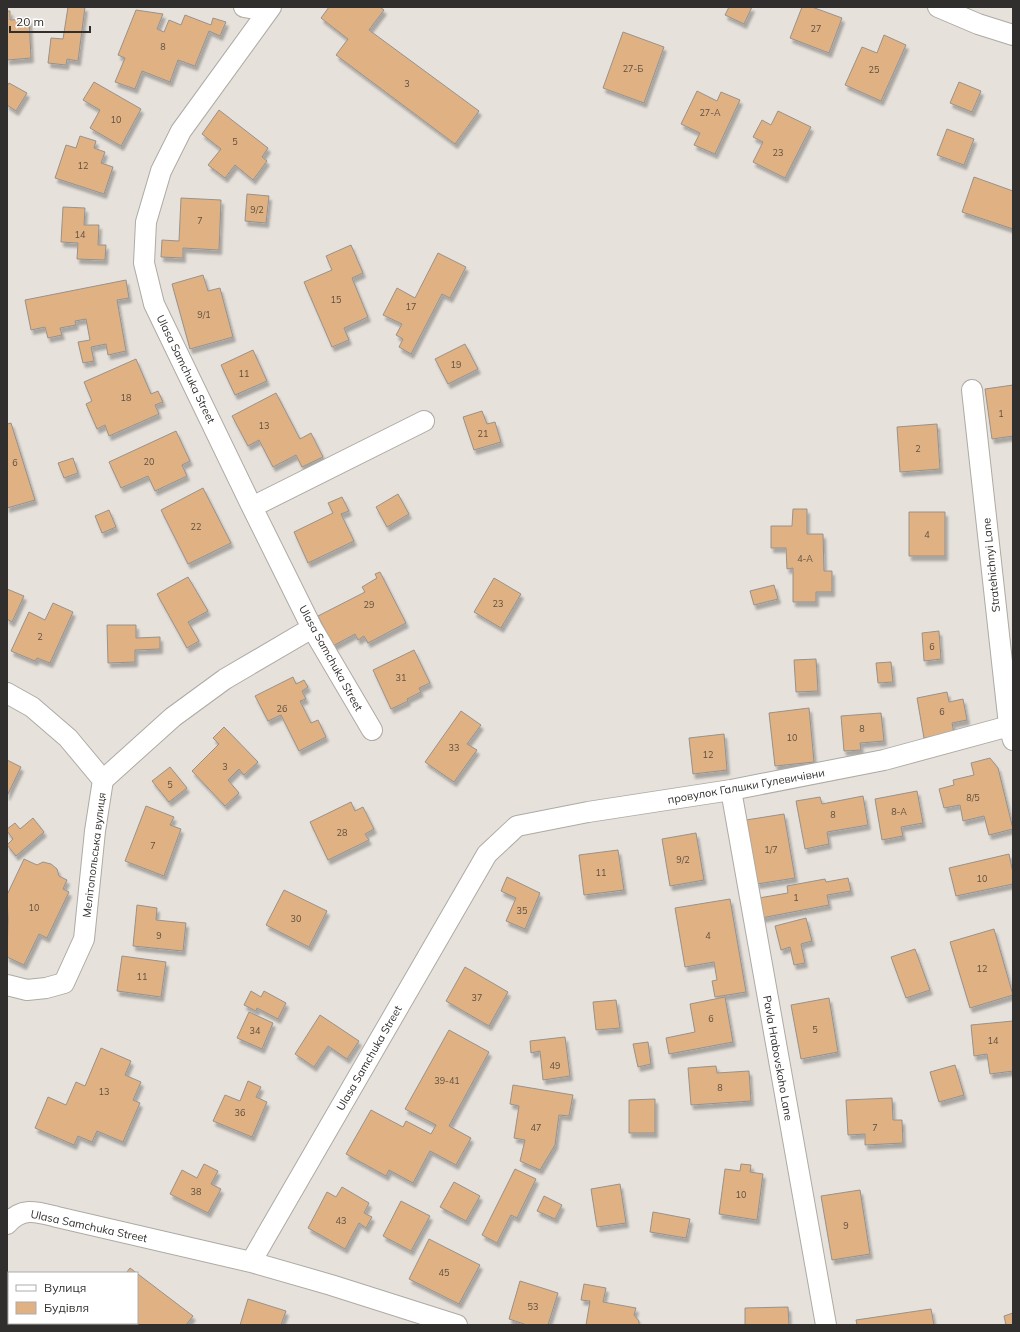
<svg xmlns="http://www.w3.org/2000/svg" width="1020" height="1332" font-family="Mulish,sans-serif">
<defs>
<filter id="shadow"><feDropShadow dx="2.5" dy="4.5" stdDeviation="1" flood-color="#0004"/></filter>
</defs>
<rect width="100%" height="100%" fill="#e6e1db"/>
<path fill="#e0b182" stroke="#97928d" filter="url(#shadow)" d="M68 7H85L78 61 67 59 66 65 48 63 51 38 63 39Z
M329 7H380L384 10 369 30 479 111 455 144 336 55 348 39 321 18Z
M729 7H752L744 24 725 15Z
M802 7H812L842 18 829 53 790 38Z
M136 10 163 14 157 29 164 32 169 20 181 25 185 15 211 25 213 18 226 22 220 36 209 31 195 66 178 60 170 82 142 71 135 89 115 82 125 58 118 55Z
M7 11H10V20L29 19 31 58 7 60Z
M623 32 664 47 644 103 603 88Z
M884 35 906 45 881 101 845 85 862 47 877 53Z
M94 82 141 109 121 146 90 128 100 110 83 100Z
M959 82 981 91 972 112 950 103Z
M9 83 27 93 16 111 7 105V86Z
M697 91 717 101 721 92 740 100 715 154 694 145 700 133 681 124Z
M219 110 268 148 262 157 267 161 253 180 235 165 225 178 208 165 221 149 202 134Z
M778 111 811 127 785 178 753 162 763 142 753 137 762 120 771 125Z
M947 129 974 139 964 165 937 155Z
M80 136 96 141 94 148 105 152 101 163 113 167 104 194 55 178 66 145 76 148Z
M974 177 1013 191V229L962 212Z
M247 194 269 196 266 223 245 221Z
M181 198 221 200 219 250 183 248V258L161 257 162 240 179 241Z
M63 207 85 208 84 225H99L98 245H106L105 260 77 259 78 243 61 242Z
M351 245 363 273 352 278 368 317 344 328 349 340 332 347 304 282 332 270 326 256Z
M438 253 466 267 450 298 442 294 411 354 399 347 403 339 396 335 402 324 383 315 397 288 415 298Z
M203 275 208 291 220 288 233 337 190 349 172 284Z
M126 280 129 298 117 300 126 351 108 355 106 344 91 347 94 361 83 363 78 342 90 340 86 319 75 321 76 325 60 328 62 335 48 338 45 327 31 330 25 300Z
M465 344 478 369 448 384 435 359Z
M253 350 267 381 235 395 221 365Z
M136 359 151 394 158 391 163 402 155 405 159 414 109 436 105 425 97 429 86 404 92 401 84 382Z
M1013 385V436L992 439 985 389Z
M276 393 300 439 311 433 323 457 302 467 296 455 273 467 259 440 248 446 232 416Z
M482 411 487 424 495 422 501 442 474 450 463 417Z
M11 423 35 500 7 508V424Z
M937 424 940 469 900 472 897 427Z
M176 431 190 461 182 465 187 476 155 491 148 476 121 488 109 462Z
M73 458 78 473 64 478 58 463Z
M203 488 231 543 188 564 161 510Z
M398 494 409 514 387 527 376 507Z
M342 497 349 511 341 514 354 541 308 563 294 532 333 513 328 503Z
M793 509H807V534H823L824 571H832V592H816V602H793V568L787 569 786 548H771V526H792Z
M109 510 116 527 102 533 95 516Z
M909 512H945V556H909Z
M380 572 406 623 368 643 364 636 358 640 355 634 333 646 318 616 365 592 362 587 377 578 375 574Z
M188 577 208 611 188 622 199 641 187 648 157 594Z
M494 578 521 594 501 628 474 612Z
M774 585 778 599 754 605 750 591Z
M7 589 24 596 12 622 7 619Z
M53 603 73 612 50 663 37 658 35 661 11 651 29 612 45 620Z
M107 625H136V638L160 637V649L135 650V662L108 663Z
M939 631 941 659 924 661 922 633Z
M414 650 430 683 419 688 421 692 407 699 408 701 391 709 373 670Z
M816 659 818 691 796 692 794 660Z
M891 662 893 682 878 683 876 663Z
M293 677 296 684 304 680 308 687 302 691 306 699 300 701 311 723 318 720 326 737 299 751 281 715 268 721 255 696Z
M947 692 949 702 963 699 967 720 952 723 954 733 924 738 917 698Z
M809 708 814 762 775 766 769 713Z
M461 711 481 725 467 744 477 750 454 782 425 762Z
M881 713 884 741 860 743 861 750 844 751 841 716Z
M224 727 258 762 244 775 239 769 228 780 239 793 225 806 192 771 219 744 213 738Z
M724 734 727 770 693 774 689 738Z
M990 758 998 768 1013 829 989 835 984 816 963 821 960 805 944 808 939 789 954 785 953 780 974 775 971 763Z
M7 760 21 767 7 796Z
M170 767 187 788 169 802 152 781Z
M917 791 923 823 901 827 903 836 882 840 875 799Z
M863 796 868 825 827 832 829 844 805 849 796 801 820 797 822 804Z
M351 802 355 811 363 807 374 829 365 834 369 840 328 860 310 822Z
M146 806 174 817 170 825 181 829 164 876 125 861Z
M784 814 795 878 757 884 746 820Z
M33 818 44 832 16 856 7 845 13 839 7 831V829L15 823 20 829Z
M696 833 704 880 670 886 662 839Z
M618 850 624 890 584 895 579 855Z
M1009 854 1013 873V884L956 896 949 868Z
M24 859 37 865 43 862 51 864 57 869 59 876 67 880 63 889 69 892 47 938 39 934 24 965 7 957 8 919 7 895Z
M507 877 540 893 525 929 506 921 516 898 501 891Z
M848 878 851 891 827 895 829 905 756 919 753 899 788 893 787 886 825 879 826 882Z
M284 890 327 911 309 947 266 925Z
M730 899 746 992 715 997 712 981 717 980 714 962 685 967 675 908Z
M137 905 157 908 156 920 186 923 183 951 133 946Z
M806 918 812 941 801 944 805 963 794 965 790 947 781 950 775 926Z
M994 929 1013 995 970 1008 950 942Z
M915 949 930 990 906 998 891 957Z
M122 956 166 962 161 997 117 991Z
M465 967 508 992 489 1026 446 1001Z
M251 991 261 997 264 991 286 1003 278 1019 257 1008 256 1011 244 1005Z
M725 997 733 1042 669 1054 666 1038 695 1032 690 1004Z
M829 998 838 1052 801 1059 791 1005Z
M616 1000 620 1028 596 1030 593 1002Z
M249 1012 273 1023 262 1049 237 1038Z
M320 1015 359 1041 347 1059 328 1046 314 1067 295 1054Z
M1013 1021V1071L990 1074 987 1054 974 1056 971 1025Z
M449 1030 489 1052 449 1126 471 1138 456 1165 430 1151 413 1183 389 1170 386 1176 346 1154 371 1110 403 1127 406 1121 431 1134 436 1125 405 1109Z
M565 1037 570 1076 543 1080 540 1051 531 1053 530 1041Z
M648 1042 651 1064 638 1067 633 1044Z
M101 1048 131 1061 125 1075 141 1082 133 1100 140 1103 123 1142 97 1131 92 1142 78 1136 74 1145 35 1128 48 1097 66 1105 76 1082 85 1086Z
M955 1065 964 1095 939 1102 930 1072Z
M716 1066 717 1073 749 1071 751 1101 691 1105 688 1068Z
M248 1081 261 1087 256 1097 267 1102 252 1137 213 1121 225 1095 240 1101Z
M513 1085 573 1095 569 1116 559 1115 555 1145 540 1170 520 1161 525 1140 514 1138 519 1106 510 1104Z
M892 1098 893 1120H902L903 1143 865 1145V1134L848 1135 846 1100Z
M655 1099V1133H629V1100Z
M204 1164 218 1171 211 1184 221 1189 208 1213 170 1194 182 1170 197 1178Z
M741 1164 751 1165 750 1172 763 1174 757 1220 719 1214 725 1169 740 1171Z
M515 1169 536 1179 517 1218 511 1215 497 1243 482 1235Z
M454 1182 480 1196 466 1221 440 1207Z
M620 1184 626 1223 597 1227 591 1189Z
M342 1187 369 1203 364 1213 372 1217 366 1228 359 1223 345 1249 308 1228 327 1192 336 1197Z
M860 1190 870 1254 832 1260 821 1196Z
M544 1196 562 1205 555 1219 537 1211Z
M401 1201 430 1216 411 1251 383 1236Z
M653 1212 690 1219 686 1238 650 1232Z
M429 1239 480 1265 459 1304 409 1279Z
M130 1268 193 1316 186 1325H116L117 1323H137V1273H126Z
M520 1281 558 1293 548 1325H527L509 1319Z
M584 1284 606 1288 603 1302 636 1308 634 1315 639 1321V1325H586L590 1301 581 1300Z
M248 1299 286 1311 281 1325H240Z
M788 1307 789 1325H745V1308Z
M931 1309 934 1325H857L856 1320Z
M1013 1313V1325H1006L1004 1316Z"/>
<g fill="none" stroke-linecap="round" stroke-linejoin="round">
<g stroke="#aeaaa4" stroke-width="22">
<path id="minor" d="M244 7 267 11
M271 7 181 131 161 171 146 222 144 263 154 304 252 507 312 628 372 730
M938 7 978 24 1013 35
M972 390 1009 725 1013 740
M252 507 424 421
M7 693 32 707 68 738 103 780
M731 790 826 1325
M7 985 27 990 46 988 64 983 84 939 95 831 103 780 173 717 225 679 312 628
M7 1224C22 1206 38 1212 57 1217L251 1262 331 1285 457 1325
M251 1262 487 854 517 826 588 812 731 790 884 760 1013 725"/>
</g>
<use href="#minor" stroke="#fff" stroke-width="20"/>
</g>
<g text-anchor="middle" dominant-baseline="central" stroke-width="4" stroke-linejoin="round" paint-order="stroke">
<g font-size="9" fill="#5d5042">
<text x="816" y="28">27</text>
<text x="163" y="46">8</text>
<text x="633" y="68">27-Б</text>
<text x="874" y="69">25</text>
<text x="407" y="83">3</text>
<text x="710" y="112">27-А</text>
<text x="116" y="119">10</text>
<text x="235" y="141">5</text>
<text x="778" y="152">23</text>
<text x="83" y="165">12</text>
<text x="257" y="209">9/2</text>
<text x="200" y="220">7</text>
<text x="80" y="234">14</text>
<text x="336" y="299">15</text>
<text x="411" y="306">17</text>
<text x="204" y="314">9/1</text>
<text x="456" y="364">19</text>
<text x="244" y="373">11</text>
<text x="126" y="397">18</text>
<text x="1001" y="413">1</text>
<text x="264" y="425">13</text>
<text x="483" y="433">21</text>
<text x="918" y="448">2</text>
<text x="149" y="461">20</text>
<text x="15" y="462">6</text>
<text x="196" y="526">22</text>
<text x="927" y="534">4</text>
<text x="805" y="558">4-А</text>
<text x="498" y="603">23</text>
<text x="369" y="604">29</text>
<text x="40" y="636">2</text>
<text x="932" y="646">6</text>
<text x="401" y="677">31</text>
<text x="282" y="708">26</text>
<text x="942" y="711">6</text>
<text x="862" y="728">8</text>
<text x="792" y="737">10</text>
<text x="454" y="747">33</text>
<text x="708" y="754">12</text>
<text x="225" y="766">3</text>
<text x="170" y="784">5</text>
<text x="973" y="797">8/5</text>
<text x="899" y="811">8-А</text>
<text x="833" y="814">8</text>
<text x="342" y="832">28</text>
<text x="153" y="845">7</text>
<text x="771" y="849">1/7</text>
<text x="683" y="859">9/2</text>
<text x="601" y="872">11</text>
<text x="982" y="878">10</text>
<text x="796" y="897">1</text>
<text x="34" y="907">10</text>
<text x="522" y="910">35</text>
<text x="296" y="918">30</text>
<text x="159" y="935">9</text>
<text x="708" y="935">4</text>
<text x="982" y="968">12</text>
<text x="142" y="976">11</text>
<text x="477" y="997">37</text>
<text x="711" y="1018">6</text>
<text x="815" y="1029">5</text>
<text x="255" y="1030">34</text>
<text x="993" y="1040">14</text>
<text x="555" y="1065">49</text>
<text x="447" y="1080">39-41</text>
<text x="720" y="1087">8</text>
<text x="104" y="1091">13</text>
<text x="240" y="1112">36</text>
<text x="536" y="1127">47</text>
<text x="875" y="1127">7</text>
<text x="196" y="1191">38</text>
<text x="741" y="1194">10</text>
<text x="341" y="1220">43</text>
<text x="846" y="1225">9</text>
<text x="444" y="1272">45</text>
<text x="533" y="1306">53</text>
</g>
<g font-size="11" fill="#312f2d" stroke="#fff">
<text transform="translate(186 369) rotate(64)">Ulasa Samchuka Street</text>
<text transform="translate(991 565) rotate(-96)">Stratehichnyi Lane</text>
<text transform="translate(331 658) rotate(61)">Ulasa Samchuka Street</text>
<text transform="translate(746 786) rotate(-10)">провулок Галшки Гулевичівни</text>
<text transform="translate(94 855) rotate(-83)">Мелітопольська вулиця</text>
<text transform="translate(369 1058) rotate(-60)">Ulasa Samchuka Street</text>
<text transform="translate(778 1058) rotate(80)">Pavla Hrabovskoho Lane</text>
<text transform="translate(89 1226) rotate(12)">Ulasa Samchuka Street</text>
</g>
</g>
<rect width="1020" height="1332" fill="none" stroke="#312f2d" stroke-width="16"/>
<rect x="8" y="1272" width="130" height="52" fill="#ffffff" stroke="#adacab"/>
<rect x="16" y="1285" width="20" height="6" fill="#ffffff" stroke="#adacab"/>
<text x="44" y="1292" font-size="12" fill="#312f2d">Вулиця</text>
<rect x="16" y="1302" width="20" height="12" fill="#e0b182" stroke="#adacab"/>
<text x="44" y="1312" font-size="12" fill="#312f2d">Будівля</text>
<path d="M10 26v6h80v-6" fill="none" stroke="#312f2d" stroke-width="2"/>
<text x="16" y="26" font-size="12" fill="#312f2d" stroke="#ffffff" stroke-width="3" paint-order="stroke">20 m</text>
</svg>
